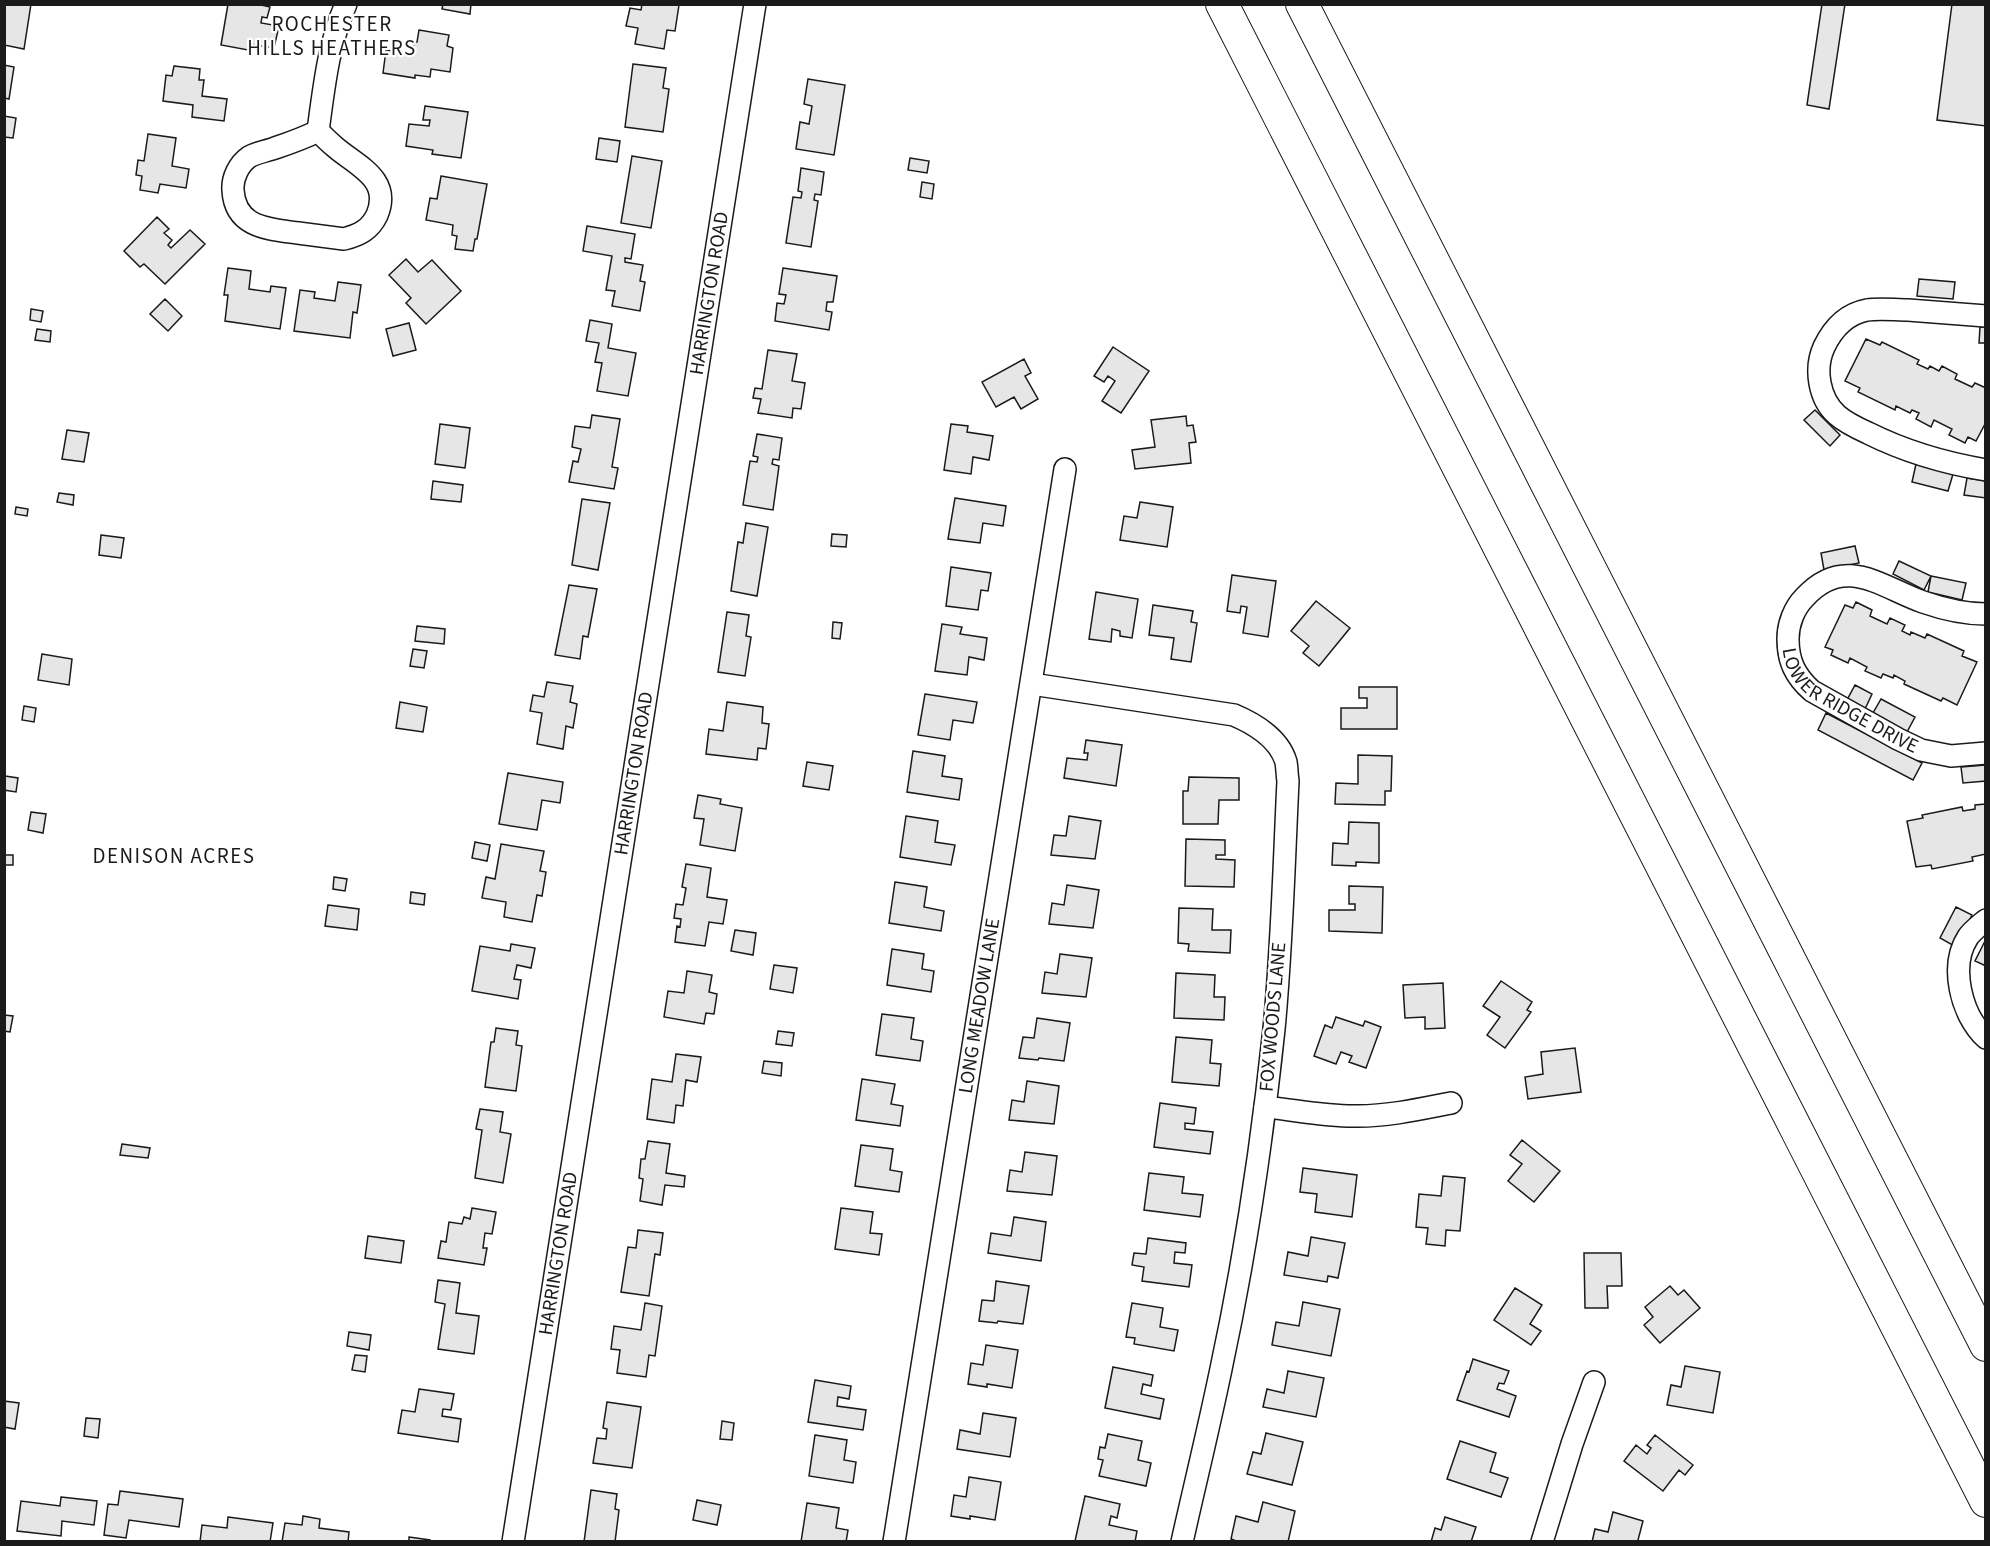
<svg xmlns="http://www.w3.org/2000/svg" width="1990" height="1546" font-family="'Source Sans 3',sans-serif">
<rect width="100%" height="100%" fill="#fff"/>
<path fill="#e6e6e6" stroke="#1a1a1a" stroke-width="1.5" d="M4 4H31L24 49 4 45Z
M228 4H257L270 7 267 18 262 17 261 23 279 26 274 48 250 44 248 50 221 45Z
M443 4H471L470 14 442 9Z
M642 4 679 5 675 31 667 30 664 49 635 44 638 28 626 26 630 8 641 10Z
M1822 4H1845L1829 109 1807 105Z
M1952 4H1986V126L1937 120Z
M419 30 449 35 447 46 453 48 450 72 431 69 430 77 415 75V78L383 73 386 50 412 54 414 42H417Z
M633 64 666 68 663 88 669 89 663 132 625 127Z
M4 65 14 67 9 99 4 98Z
M174 66 200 69 199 80H204L202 96 227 99 224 121 192 117 193 105 163 101 166 75 172 76Z
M808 79 845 85 834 155 796 149 800 122 809 124 812 106 804 104Z
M425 106 468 112 461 158 432 154 433 150 406 146 409 124 429 126 430 120H423Z
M4 116 16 118 13 138 4 137Z
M148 134 176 138 172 166 189 169 186 188 160 184 158 193 140 190 142 176 136 175 138 160 144 161Z
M599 138 620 141 617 162 596 159Z
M632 156 662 161 651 228 621 223Z
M910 158 929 161 927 173 908 170Z
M801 168 824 172 821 195 815 194 814 200 818 201 811 247 786 243 793 197 801 198 802 192 798 191Z
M441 176 487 184 477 239H475L473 251 455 249 457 236 452 235 453 225 426 220 430 198 437 199Z
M922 182 934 184 932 199 920 197Z
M157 217 169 229 164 233 172 240 168 245 171 248 190 230 205 244 165 284 144 264 140 267 124 251Z
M587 226 635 234 631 259 625 258V262L643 265 640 281 645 282 640 311 612 306 615 291 606 290 612 256 583 251Z
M406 259 418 272 432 260 461 291 426 324 406 303 411 298 389 275Z
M228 268 251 271 249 289 270 292 271 286 286 288 280 329 225 321 228 295H224Z
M783 268 837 276 833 302H827L826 311 832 312 829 330 775 321 777 303 784 304 786 295 779 294Z
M1919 279 1955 282 1953 299 1917 296Z
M338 282 361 285 357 313 353 312 350 338 294 331 300 290 315 292 314 298 335 301Z
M165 299 182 316 168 331 150 314Z
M31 309 43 311 41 322 30 320Z
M590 320 612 324 608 348 636 353 628 396 597 391 602 363 595 362 599 343 586 341Z
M409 323 416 350 393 356 386 329Z
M1980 327H1986V343H1979Z
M37 329 51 331 50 342 35 340Z
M1866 339 1880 345 1882 342 1919 360 1917 364 1928 369 1930 366 1939 371 1942 366 1957 374 1955 379 1972 387 1975 383 1986 388V422L1976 441 1968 437 1965 443 1949 435 1952 429 1934 420 1931 427 1916 419 1919 413 1912 410 1910 413 1896 406 1895 410 1858 392 1860 388 1845 381Z
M1113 347 1149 371 1121 413 1102 401 1115 381 1108 376 1104 382 1094 376Z
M768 350 797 354 792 381 805 383 801 409 793 408 792 418 758 413 761 399 753 398 755 388 762 389Z
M1024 359 1031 373 1025 376 1038 399 1021 409 1014 397 996 407 982 382Z
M1815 410 1840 435 1830 446 1804 420Z
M592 415 620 419 612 467 618 468 614 489 569 482 573 461 578 462 581 449 572 447 575 426 590 428Z
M1186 416 1187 426 1193 425 1196 442 1189 443 1191 463 1135 469 1132 450 1155 447 1151 420Z
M440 424 470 428 465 468 435 464Z
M951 424 968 426 967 432 993 436 989 460 973 457 971 474 944 470Z
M67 430 89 433 84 462 62 459Z
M757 434 782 438 779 460 773 459 772 464 779 466 773 510 743 505 750 461 757 462 758 457 753 456Z
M1916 464 1953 474 1948 491 1912 482Z
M1967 478 1986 481V498L1964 495Z
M433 481 463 485 461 502 431 499Z
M59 493 74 495 73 505 57 502Z
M955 498 1006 506 1003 526 983 523 980 543 948 539Z
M582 499 610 503 598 570 572 565Z
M1140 502 1173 507 1167 547 1120 540 1124 516 1137 518Z
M16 507 28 509 27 516 15 514Z
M746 523 768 527 757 596 731 591 738 542 743 543Z
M832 534 847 535 846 547 831 546Z
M101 535 124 538 121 558 99 555Z
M1855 546 1859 563 1824 570 1821 553Z
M1899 561 1931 576 1924 590 1893 574Z
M951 567 991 573 988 591 981 590 978 610 946 606Z
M1232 575 1276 581 1268 637 1243 633 1247 607 1241 606 1240 613 1227 611Z
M1931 576 1966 583 1962 600 1928 592Z
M569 585 597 589 588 637 583 636 580 659 555 655Z
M1096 592 1138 599 1132 638 1120 636V631L1112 629 1111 642 1089 639Z
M1316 601 1350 628 1319 666 1303 653 1309 646 1291 631Z
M1856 602 1872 610 1870 616 1887 624 1890 618 1905 625 1902 631 1910 635 1911 632 1925 638 1927 634 1964 651 1962 656 1977 662 1957 705 1943 698 1941 701 1904 684 1905 681 1894 675 1893 678 1883 674 1881 678 1865 671 1867 667 1850 658 1848 663 1831 655 1833 650 1825 647 1845 605 1853 608Z
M1153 605 1193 611 1191 622 1197 623 1191 662 1171 659 1174 638 1149 635Z
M727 612 749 615 746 636 751 637 745 676 718 672Z
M833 622 842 623 840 639 832 638Z
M942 624 962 627 960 634 987 638 984 660 969 657 967 675 935 671Z
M417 626 445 629 444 644 415 641Z
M413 649 427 651 424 668 410 666Z
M42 654 72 659 69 685 38 680Z
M547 682 573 686 570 702 577 704 573 728 566 726 563 749 537 744 542 713 530 711 533 695 544 697Z
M1855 685 1872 694 1865 709 1847 700Z
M1359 687H1397V729H1341V708H1367V698H1359Z
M925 694 977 702 973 723 953 720 950 740 918 735Z
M1881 699 1915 717 1907 732 1873 713Z
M400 702 427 707 423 732 396 728Z
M727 702 763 707 762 723 769 724 766 749 758 748 757 760 706 754 709 729 723 731Z
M24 706 36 708 34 722 22 720Z
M1826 713 1922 763 1913 780 1818 730Z
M1086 740 1122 745 1116 786 1064 778 1067 758 1087 760 1088 753H1084Z
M913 751 945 756 942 776 962 779 959 800 907 792Z
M1358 755 1392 756 1391 791H1385V805L1335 804 1336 783 1358 784Z
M807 762 833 766 829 790 803 786Z
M1986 765V781L1963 783 1961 767Z
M508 773 563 782 560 803 542 800 537 830 499 824Z
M5 776 18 778 16 792 4 790Z
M1189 777 1239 778V800H1219L1218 824H1183V791H1188Z
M698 795 721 799 720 804 742 808 735 851 700 845 704 819 694 818Z
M1985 799H1986V854L1972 857 1973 861 1932 869 1931 865 1916 867 1907 821 1923 818 1922 815 1962 807 1963 811 1975 809V805L1985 804Z
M31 812 46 814 43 833 28 830Z
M906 816 938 821 935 842 955 845 951 865 900 857Z
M1069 816 1101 821 1095 859 1051 855 1054 835 1066 836Z
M1349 822 1379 823V863L1356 862V866L1332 865 1333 843 1348 844Z
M1186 839 1225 840V855H1216V859L1235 860 1234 887 1185 886Z
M475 842 490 845 487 861 472 858Z
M501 844 544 851 540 871 546 872 542 896 537 895 532 922 504 917 506 902 482 898 486 877 495 879Z
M4 855H13V865H4Z
M686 864 711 868 707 897 727 900 723 924 709 922 705 946 675 942 677 926 680 927 681 919 674 918 676 904 683 905 686 888 682 887Z
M334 877 347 879 345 891 333 889Z
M895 882 927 887 924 907 944 911 941 931 889 923Z
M1067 885 1099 890 1093 928 1049 924 1052 903 1064 905Z
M1349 886 1383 887 1382 933 1329 931V910H1355V904H1349Z
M411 892 425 894 424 905 410 903Z
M328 905 359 909 357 930 325 926Z
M1956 907 1972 915 1956 947 1940 938Z
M1179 908 1213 909 1212 930H1231L1230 953 1188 951 1189 944 1178 943Z
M735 930 756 933 753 955 731 951Z
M1986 939V966L1975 961Z
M511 944 535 948 531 968 517 965 514 979 521 980 518 999 472 991 480 946 510 951Z
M892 949 924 954 922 969 934 971 931 992 887 985Z
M1060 954 1092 958 1086 997 1042 993 1045 972 1057 974Z
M774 965 797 968 793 993 770 989Z
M687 971 712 975 709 992 717 994 714 1014 706 1013 704 1024 664 1017 668 991 684 993Z
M1176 973 1215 975 1214 997H1225L1224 1020 1174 1018Z
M1501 981 1532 1002 1527 1010 1531 1012 1505 1048 1487 1035 1500 1017 1483 1006Z
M1443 983 1445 1028 1425 1029V1017L1405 1018 1403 985Z
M882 1014 914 1018 911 1039 923 1041 920 1061 876 1055Z
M4 1015 13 1016 10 1032 4 1031Z
M1336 1017 1363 1026 1365 1021 1381 1027 1366 1068 1349 1062 1352 1056 1341 1052 1336 1064 1314 1056 1325 1025 1332 1028Z
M1037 1018 1070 1023 1064 1061 1039 1058 1038 1060 1019 1058 1023 1037 1034 1038Z
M496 1028 518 1031 516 1045 522 1046 516 1091 485 1087 491 1042H494Z
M778 1031 794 1033 792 1046 776 1044Z
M1176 1037 1212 1040 1210 1063 1221 1064 1219 1086 1172 1082Z
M1575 1048 1581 1092 1528 1099 1525 1077 1543 1074 1541 1052Z
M676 1054 701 1057 697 1082 686 1080 683 1106 676 1105 674 1123 647 1119 652 1079 672 1082Z
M764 1061 782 1063 781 1076 762 1073Z
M862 1079 895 1084 891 1104 903 1106 900 1126 856 1120Z
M1027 1081 1059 1086 1054 1124 1009 1120 1012 1100 1024 1102Z
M1160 1103 1196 1108 1194 1124 1185 1123V1129L1213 1132 1210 1154 1154 1147Z
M480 1109 503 1112 500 1132 511 1134 503 1183 475 1178 482 1130 476 1129Z
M1522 1140 1560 1171 1534 1202 1508 1181 1522 1164 1510 1155Z
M648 1141 670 1144 666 1173 685 1176 684 1187 665 1185 662 1205 640 1201 643 1179 639 1178 641 1159H645Z
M122 1144 150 1148 148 1158 120 1155Z
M861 1145 893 1149 890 1170 902 1172 899 1192 855 1186Z
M1025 1152 1057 1156 1052 1195 1007 1191 1010 1170 1022 1172Z
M1303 1168 1357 1175 1352 1217 1315 1212 1317 1194 1300 1192Z
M1149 1173 1184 1177 1182 1193 1203 1195 1200 1217 1144 1210Z
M1443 1176 1465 1178 1460 1231 1446 1230 1445 1246 1426 1244 1428 1228 1416 1227 1419 1194 1441 1196Z
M472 1208 496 1212 492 1234 485 1233 483 1248H487L484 1265 438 1258 441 1241 446 1242 449 1222 462 1224 464 1217 470 1219Z
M841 1208 873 1212 870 1233 882 1234 879 1255 835 1249Z
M1014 1217 1046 1222 1041 1261 988 1253 991 1233 1011 1236Z
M638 1230 663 1233 660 1255 655 1254 649 1296 621 1292 628 1247 636 1248Z
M368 1236 404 1241 401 1263 365 1258Z
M1311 1237 1345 1243 1338 1278 1328 1276 1327 1282 1284 1275 1288 1252 1308 1256Z
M1148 1238 1186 1243 1185 1253 1175 1252 1174 1263 1192 1265 1189 1287 1142 1281 1144 1267 1132 1265 1134 1253 1146 1254Z
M1584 1253H1621L1622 1286H1607L1608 1308H1585Z
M438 1280 460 1283 456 1313 479 1316 474 1354 438 1349 445 1304 435 1302Z
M996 1281 1029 1286 1023 1324 998 1321 997 1323 979 1321 982 1300 994 1301Z
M1670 1286 1678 1295 1684 1290 1700 1308 1660 1343 1644 1325 1653 1317 1645 1307Z
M1515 1288 1542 1305 1530 1324 1541 1331 1531 1345 1494 1320Z
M1303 1302 1340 1309 1331 1356 1272 1345 1276 1322 1299 1326Z
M645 1303 662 1306 655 1356 649 1355 646 1377 617 1373 620 1350 611 1349 614 1326 641 1330Z
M1132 1303 1163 1308 1160 1327 1178 1330 1174 1351 1134 1344 1135 1338 1126 1337Z
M349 1332 371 1335 369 1350 347 1346Z
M986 1345 1018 1350 1012 1388 987 1384V1387L968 1384 971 1363 983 1365Z
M355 1355 367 1356 365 1372 352 1370Z
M1473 1359 1509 1371 1504 1384 1499 1383 1497 1389 1516 1396 1509 1417 1457 1400 1467 1371 1469 1372Z
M1685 1366 1720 1372 1713 1413 1667 1405 1671 1385 1681 1387Z
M1113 1367 1153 1375 1151 1386 1143 1384 1141 1394 1164 1399 1160 1419 1105 1408Z
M1288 1371 1324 1378 1316 1417 1263 1407 1267 1389 1284 1393Z
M815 1380 851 1386 849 1399 838 1397 837 1406 866 1410 863 1430 808 1422Z
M419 1389 454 1394 451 1410 443 1409 442 1416 461 1419 458 1442 398 1433 402 1410 415 1412Z
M4 1401 19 1403 15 1429 4 1427Z
M607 1402 641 1407 632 1468 593 1463 597 1438 606 1439 607 1429 603 1428Z
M983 1413 1016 1418 1010 1457 957 1449 960 1430 980 1434Z
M86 1418 100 1419 98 1438 84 1436Z
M722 1421 734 1423 732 1440 720 1439Z
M1266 1433 1303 1442 1292 1485 1247 1474 1253 1452 1261 1454Z
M1108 1434 1142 1441 1138 1460 1151 1463 1146 1486 1099 1476 1103 1460 1098 1459 1100 1447 1105 1448Z
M815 1435 847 1440 844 1460 856 1462 853 1483 809 1476Z
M1655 1435 1693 1465 1685 1475 1679 1470 1663 1491 1624 1461 1636 1445 1647 1454 1651 1448 1647 1445Z
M1460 1441 1496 1453 1490 1472 1508 1478 1501 1497 1447 1479Z
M969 1477 1001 1482 995 1520 970 1516V1519L951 1516 954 1495 966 1497Z
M591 1490 617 1494 615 1509 619 1510 615 1542H584Z
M120 1491 183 1499 179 1527 129 1520 126 1538 104 1535 108 1504 118 1505Z
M1085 1496 1120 1504 1117 1518 1111 1516 1109 1525 1137 1531 1135 1542 1075 1541Z
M61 1497 97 1501 94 1525 62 1521 61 1536 17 1531 21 1501 60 1506Z
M697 1500 721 1505 717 1525 693 1520Z
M1263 1502 1295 1511 1288 1542H1239L1231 1539 1236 1516 1258 1522Z
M807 1503 839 1508 836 1528 848 1530 846 1542H801Z
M1613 1512 1643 1521 1638 1540 1641 1542H1592L1595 1529 1608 1532Z
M303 1516 320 1519 319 1528 349 1532 348 1542H282L285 1523 302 1525Z
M228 1517 273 1523 270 1542H200L202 1525 227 1528Z
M1445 1517 1476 1527 1471 1542H1431L1435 1528 1441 1530Z
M409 1537 430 1540V1542H409Z"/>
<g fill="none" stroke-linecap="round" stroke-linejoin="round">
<g stroke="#1a1a1a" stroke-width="24">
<g id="minor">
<path d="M318 131C324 137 329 142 335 147 357 166 392 179 377 215 370 230 359 235 344 239 329 237 314 235 298 233 269 229 235 228 233 190 232 178 239 164 249 157 255 153 267 151 275 148 290 143 304 138 318 131Z"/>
<path d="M318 131C324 88 328 45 346 4"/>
<path d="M1986 316C1960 314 1934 312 1908 310 1895 310 1880 308 1867 310 1846 314 1833 328 1824 347 1814 369 1819 399 1837 415 1846 423 1857 428 1868 433 1906 452 1944 463 1986 470"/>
<path id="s1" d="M1986 614C1964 614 1943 609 1923 602 1881 587 1845 554 1805 597 1794 608 1788 624 1788 639 1788 661 1795 676 1812 691L1898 739 1921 750 1951 756 1986 753"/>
<path d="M1032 684 1234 715C1255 724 1279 738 1286 762 1287 767 1287 775 1288 781 1284 863 1282 947 1274 1029 1262 1143 1245 1257 1221 1369 1209 1427 1195 1484 1182 1542"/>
<path d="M1986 920C1980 925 1972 931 1968 937 1949 966 1961 1015 1986 1038"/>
<path d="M1265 1107C1296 1110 1327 1117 1358 1116 1390 1116 1420 1109 1451 1103"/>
<path id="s2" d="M513 1542 755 4"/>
<path id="s3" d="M894 1542 1065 469"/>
<path d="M1542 1542 1572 1444 1594 1382"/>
</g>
</g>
<g stroke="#1a1a1a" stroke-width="34">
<path id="highway" d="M1222 4 1986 1501
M1302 4 1986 1345"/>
</g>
<use href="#minor" stroke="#fff" stroke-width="21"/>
<use href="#highway" stroke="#fff" stroke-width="32"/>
</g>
<g text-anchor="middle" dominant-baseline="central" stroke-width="4.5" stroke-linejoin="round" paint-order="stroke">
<g font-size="20" fill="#1a1a1a" stroke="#fff">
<text stroke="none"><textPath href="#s2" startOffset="1264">HARRINGTON ROAD</textPath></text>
<text stroke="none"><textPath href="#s1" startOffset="334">LOWER RIDGE DRIVE</textPath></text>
<text stroke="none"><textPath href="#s2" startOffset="778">HARRINGTON ROAD</textPath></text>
<text stroke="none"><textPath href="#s3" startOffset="543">LONG MEADOW LANE</textPath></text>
<text transform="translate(1273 1017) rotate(-85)">FOX WOODS LANE</text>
<text stroke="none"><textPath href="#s2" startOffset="292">HARRINGTON ROAD</textPath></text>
</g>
<g font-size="21" letter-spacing="1.5" fill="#1a1a1a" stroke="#fff">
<text x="332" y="24">ROCHESTER<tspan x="332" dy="24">HILLS HEATHERS</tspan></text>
<text x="174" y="856">DENISON ACRES</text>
</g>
</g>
<rect width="1990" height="1546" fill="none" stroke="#1a1a1a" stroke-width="12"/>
</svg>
